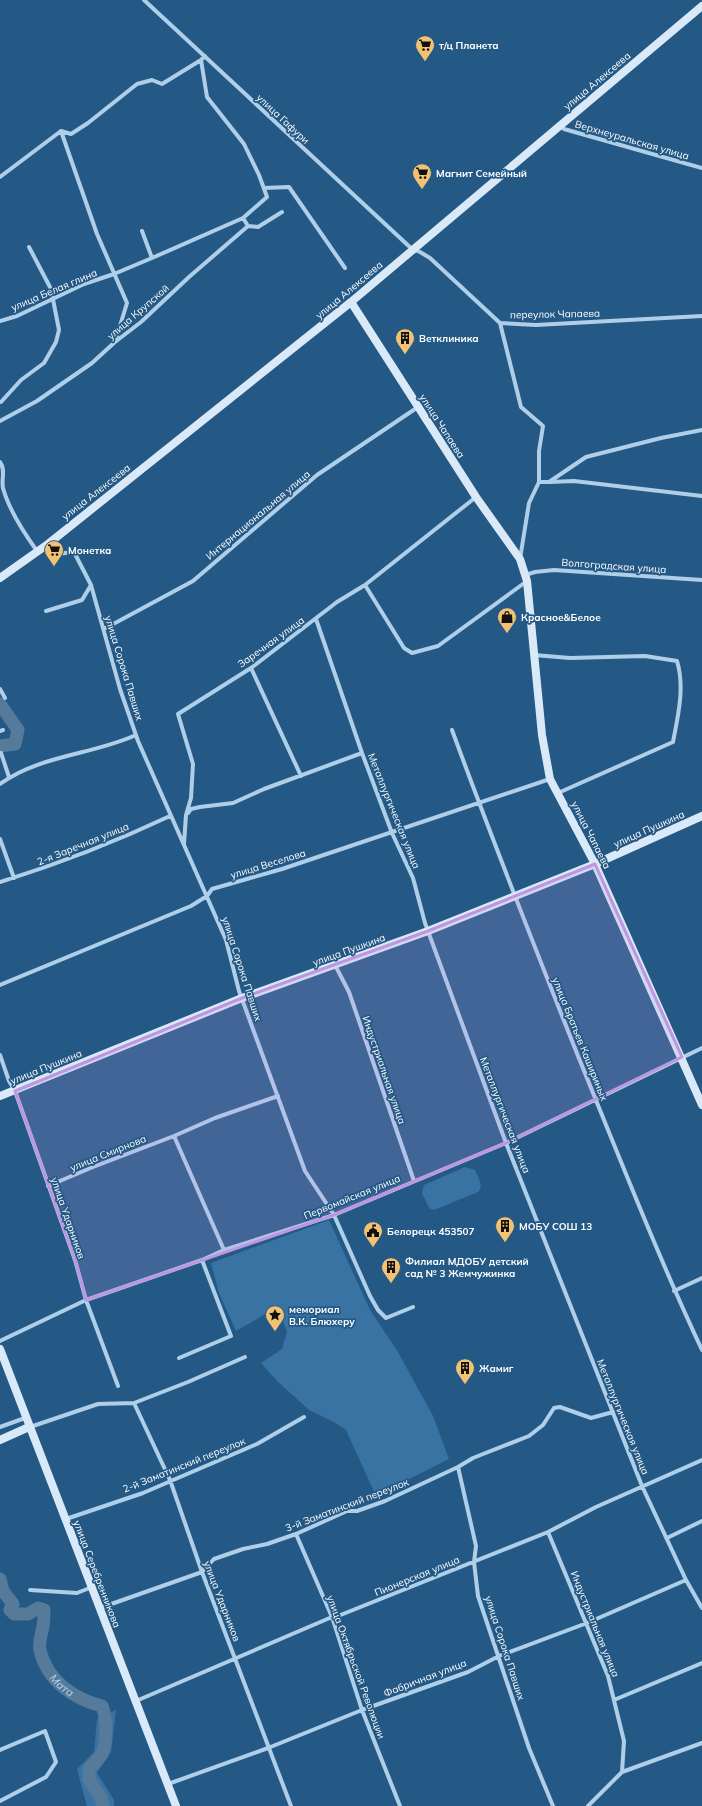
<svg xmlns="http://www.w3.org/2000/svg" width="702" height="1806" font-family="Mulish,sans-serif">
<rect width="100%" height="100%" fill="#245986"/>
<path fill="#3873a3" d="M465 1167 475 1170C478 1177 484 1186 478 1192L434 1210 429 1208 422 1193 424 1185Z
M329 1220 370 1310 398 1352 433 1416 449 1459 376 1496 346 1430 334 1422 309 1410 277 1381 261 1363 282 1349 287 1332 281 1316 267 1313 236 1331 219 1293 211 1263Z
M116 1710 111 1752 97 1773 114 1800V1806H87L77 1769 94 1752 97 1719Z"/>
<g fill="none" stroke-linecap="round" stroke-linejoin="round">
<g stroke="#567b9a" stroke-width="13">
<path d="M0 704 18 730 15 744 0 746"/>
<path id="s1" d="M0 1579 3 1591 13 1604 10 1610 14 1614H28L38 1608 44 1610C44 1615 44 1621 43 1626 42 1634 38 1642 40 1650 47 1681 74 1699 102 1706 107 1717 107 1743 102 1754 99 1759 93 1764 89 1769V1779L101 1798 103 1806"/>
</g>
<path stroke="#afcfe9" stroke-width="4" d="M144 0 412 249 420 252 430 258 500 323 536 325 702 316
M201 60 207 97 244 144 259 175 267 197 243 218 248 226
M560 125 564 129 702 168
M61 131 97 234 127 303 115 342
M0 177 61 131 71 134 88 123 137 84 152 80 162 84 201 60 205 56
M264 188 289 187 345 268
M152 258 243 218
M0 321 17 316 84 284 114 274 152 258 142 231
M500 323 521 407 543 426 539 451V482L529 503 520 559
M1 402 21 380 44 363 56 342 59 330 51 289 29 247
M0 421 37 401 92 363 115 342 141 322 189 277 248 226 258 227 282 212
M0 462C6 470 1 479 3 488 9 510 24 533 37 551
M539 482H549L586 457 661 438 702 430
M550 482 574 481 702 496
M48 544 56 554 74 552 91 585 120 689 138 741 226 940 239 991 305 1171 334 1215 370 1296 378 1310 386 1318 413 1307
M525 575 535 572 554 570 702 580
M365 585 404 648 412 653 438 646 527 581
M46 611 82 600 91 585
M316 619 362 753 392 833 413 878 425 923 506 1143 642 1486 686 1580 702 1608
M104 629 193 581 317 475 418 407
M534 655 570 658 645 656 677 661C685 687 678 716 673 742L558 793
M251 668 301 776
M0 689 5 698
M452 730C492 839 535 948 578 1056 618 1154 657 1254 702 1350
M0 731 3 730
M1 753 9 777
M0 784C40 755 92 755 136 735
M188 813 191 809 200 807 233 803 264 789 362 753
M0 839 14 878
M184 844 186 815 191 798 193 764 178 714 251 668 337 602 365 585 476 497
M0 882C58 864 115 842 170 816
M335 965 349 992 414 1181
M0 985 191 906 207 896 212 889 282 869 550 779
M0 1055 9 1081 15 1091 75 1260 86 1300 118 1386
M174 1136 224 1250
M48 1186 93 1167 174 1136 215 1118 278 1096
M674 1291 702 1278
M0 1341 86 1300 202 1260 224 1250 334 1215 506 1143 702 1048
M179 1358 231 1336 202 1260
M134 1403 170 1480 202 1572 291 1806
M0 1427 25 1418
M30 1427 98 1404 134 1403 188 1382 245 1357
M458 1467 476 1546 474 1562 478 1596 529 1748 553 1806
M66 1519 143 1493 257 1444 304 1417
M548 1532 608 1676 624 1741 622 1772
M296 1534 332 1617 362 1710 400 1806
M667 1538 702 1521
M30 1590 77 1593 92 1587
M100 1608 202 1572 214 1559 243 1549 267 1544 296 1534 347 1511H357L385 1501 458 1467 473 1458 529 1436 543 1425 554 1408 560 1407 591 1418 613 1412
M614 1700 702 1663
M136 1701 332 1617 338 1616 548 1532 596 1507 702 1460
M0 1750 45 1731 56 1762 46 1777 0 1801
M168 1784 268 1748 362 1710 468 1672 499 1656 587 1623 686 1580
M588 1806 622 1772 702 1743"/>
<path stroke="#d9e9f7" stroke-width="8" d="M351 302 476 497 520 559 527 581 542 735 550 779 595 864 702 1105
M0 578 48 544 351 302 702 6
M0 1096 242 998 428 931 595 864 702 816
M0 1349 176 1806
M0 1440 29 1427"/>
</g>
<path fill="#bd96df" fill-opacity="0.2" stroke="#bd96df" stroke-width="3" stroke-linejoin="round" d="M595 864 682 1057 506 1143 334 1215 86 1300 75 1260 15 1091 242 998 428 931Z"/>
<defs>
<g id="supermarket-pin" transform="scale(1)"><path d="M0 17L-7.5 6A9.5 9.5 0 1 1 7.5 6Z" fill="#f3c172" stroke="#245986"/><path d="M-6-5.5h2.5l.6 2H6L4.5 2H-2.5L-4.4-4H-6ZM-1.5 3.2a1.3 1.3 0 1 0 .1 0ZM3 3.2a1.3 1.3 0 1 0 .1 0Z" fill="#111"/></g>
<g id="building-pin" transform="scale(1)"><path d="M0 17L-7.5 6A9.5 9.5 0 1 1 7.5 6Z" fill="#f3c172" stroke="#245986"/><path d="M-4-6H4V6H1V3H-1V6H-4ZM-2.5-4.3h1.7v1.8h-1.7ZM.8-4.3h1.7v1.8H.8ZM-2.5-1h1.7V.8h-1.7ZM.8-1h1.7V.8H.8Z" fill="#111"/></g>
<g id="shop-pin" transform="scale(1)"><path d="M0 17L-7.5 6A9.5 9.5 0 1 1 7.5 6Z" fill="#f3c172" stroke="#245986"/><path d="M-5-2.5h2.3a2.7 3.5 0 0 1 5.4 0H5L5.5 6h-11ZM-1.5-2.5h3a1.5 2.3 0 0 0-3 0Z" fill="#111"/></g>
<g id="civic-pin" transform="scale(1)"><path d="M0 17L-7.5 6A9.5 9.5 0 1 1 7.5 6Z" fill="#f3c172" stroke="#245986"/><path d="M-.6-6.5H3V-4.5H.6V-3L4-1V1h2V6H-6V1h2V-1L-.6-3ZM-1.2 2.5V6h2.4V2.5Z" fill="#111"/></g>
<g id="sight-pin" transform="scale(1)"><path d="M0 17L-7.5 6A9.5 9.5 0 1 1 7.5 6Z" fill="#f3c172" stroke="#245986"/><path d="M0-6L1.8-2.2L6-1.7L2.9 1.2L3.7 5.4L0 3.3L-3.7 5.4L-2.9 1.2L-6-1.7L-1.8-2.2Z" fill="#111"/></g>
</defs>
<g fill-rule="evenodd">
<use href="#supermarket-pin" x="425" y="45"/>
<use href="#supermarket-pin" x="422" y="173"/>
<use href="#building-pin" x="405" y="338"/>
<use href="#supermarket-pin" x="54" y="550"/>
<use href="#shop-pin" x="507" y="617"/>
<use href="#building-pin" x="505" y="1226"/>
<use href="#civic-pin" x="373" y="1231"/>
<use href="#building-pin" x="391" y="1267"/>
<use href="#sight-pin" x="275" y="1315"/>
<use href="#building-pin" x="465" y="1368"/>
</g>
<g text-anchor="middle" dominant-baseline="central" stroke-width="3.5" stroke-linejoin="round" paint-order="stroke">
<g font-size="10" font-weight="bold" fill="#fff" stroke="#245986" text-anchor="start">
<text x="439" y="45">т/ц Планета</text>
<text x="436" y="173">Магнит Семейный</text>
<text x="419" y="338">Ветклиника</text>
<text x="68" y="550">Монетка</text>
<text x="521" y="617">Красное&amp;Белое</text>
<text x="519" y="1226">МОБУ СОШ 13</text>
<text x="387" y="1231">Белорецк 453507</text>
<text x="405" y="1261">Филиал МДОБУ детский<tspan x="405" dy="12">сад № 3 Жемчужинка</tspan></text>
<text x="289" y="1309">мемориал<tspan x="289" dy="12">В.К. Блюхеру</tspan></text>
<text x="479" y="1368">Жамиг</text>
</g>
<g font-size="10" fill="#fff" stroke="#245986">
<text transform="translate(597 81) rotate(-40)">улица Алексеева</text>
<text transform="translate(283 119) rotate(43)">улица Гафури</text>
<text transform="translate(632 140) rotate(16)">Верхнеуральская улица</text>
<text transform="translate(54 290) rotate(-23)">улица Белая глина</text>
<text transform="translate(349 290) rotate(-40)">улица Алексеева</text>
<text transform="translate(138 312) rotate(-41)">улица Крупской</text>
<text transform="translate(555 314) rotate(-1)">переулок Чапаева</text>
<text transform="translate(442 426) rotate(57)">улица Чапаева</text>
<text transform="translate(96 492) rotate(-38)">улица Алексеева</text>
<text transform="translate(258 515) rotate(-40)">Интернациональная улица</text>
<text transform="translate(614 566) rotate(4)">Волгоградская улица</text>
<text transform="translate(271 642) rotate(-36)">Заречная улица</text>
<text transform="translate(124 668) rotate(73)">улица Сорока Павших</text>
<text transform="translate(394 811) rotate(68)">Металлургическая улица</text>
<text transform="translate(649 829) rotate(-24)">улица Пушкина</text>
<text transform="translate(591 835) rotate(63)">улица Чапаева</text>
<text transform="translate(83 844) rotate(-22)">2-я Заречная улица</text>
<text transform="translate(268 864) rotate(-17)">улица Веселова</text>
<text transform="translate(349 950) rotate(-20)">улица Пушкина</text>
<text transform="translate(242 969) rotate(72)">улица Сорока Павших</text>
<text transform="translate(580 1039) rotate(68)">улица Братьев Кашириных</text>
<text transform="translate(46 1067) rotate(-22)">улица Пушкина</text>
<text transform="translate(384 1070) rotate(71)">Индустриальная улица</text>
<text transform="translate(505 1115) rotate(69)">Металлургическая улица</text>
<text transform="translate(108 1153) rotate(-22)">улица Смирнова</text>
<text transform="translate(352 1197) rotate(-22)">Первомайская улица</text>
<text transform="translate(68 1218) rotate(71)">улица Ударников</text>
<text transform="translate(623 1417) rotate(68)">Металлургическая улица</text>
<text transform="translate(184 1465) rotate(-22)">2-й Заматинский переулок</text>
<text transform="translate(347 1505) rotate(-21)">3-й Заматинский переулок</text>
<text transform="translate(97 1574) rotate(69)">улица Серебренникова</text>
<text transform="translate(417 1576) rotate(-22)">Пионерская улица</text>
<text transform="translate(222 1601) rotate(69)">улица Ударников</text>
<text transform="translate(595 1624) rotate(68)">Индустриальная улица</text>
<text transform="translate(505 1648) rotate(72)">улица Сорока Павших</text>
<text transform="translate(356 1667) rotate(70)">улица Октябрьской Революции</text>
<text transform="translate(425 1678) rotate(-21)">Фабричная улица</text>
</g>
<g font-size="11" font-style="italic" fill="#bad8f0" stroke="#245986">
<text stroke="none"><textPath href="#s1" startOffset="156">Мата</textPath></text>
</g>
</g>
</svg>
